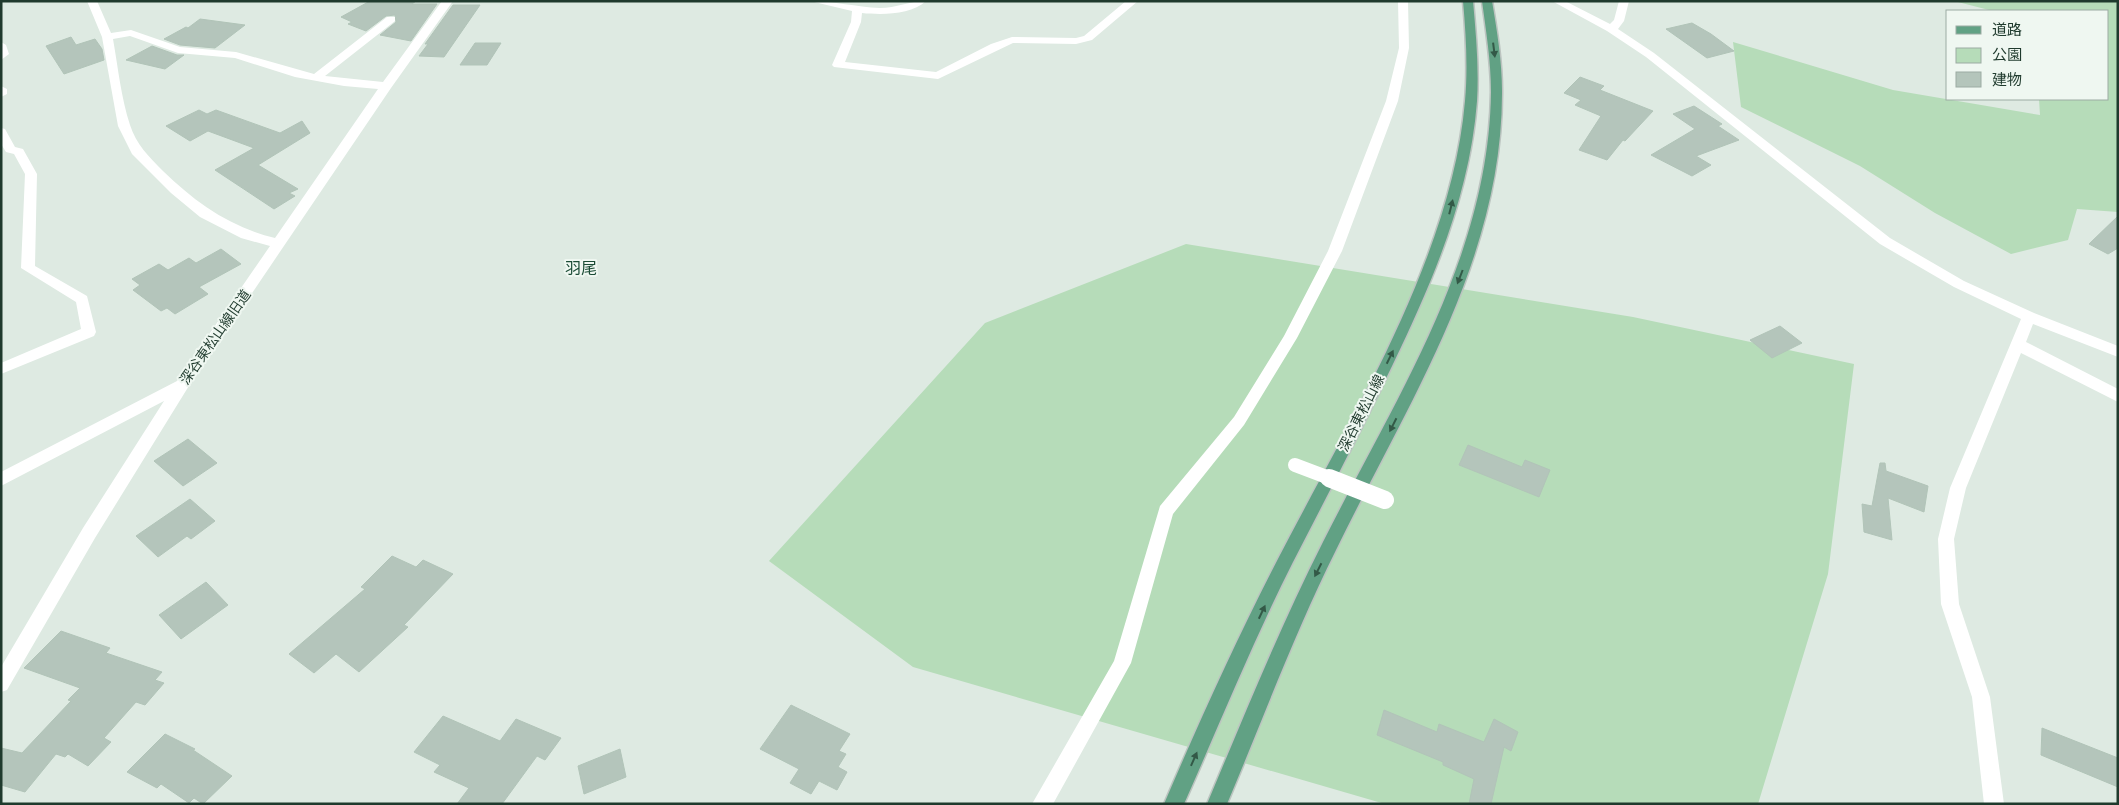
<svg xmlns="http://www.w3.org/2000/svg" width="2119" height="805" font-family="'Archivo Narrow','Noto Sans JP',sans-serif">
<rect width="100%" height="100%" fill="#deeae2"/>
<path fill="#b6dcb9" d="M1954 1H2118V212L2077 209 2068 240 2011 254 1935 213 1860 166 1741 107 1733 42 1893 90 2040 115 2039 99H2108V11H1993Z
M1186 244 1633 317 1854 364 1828 574 1758 804H1385L913 667 769 561 985 323Z"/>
<path fill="#b4c5bb" stroke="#b1c4b8" d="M370 1H416L412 4H437L411 41 380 35 396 22 395 15 386 16 366 31 348 24 352 22 341 17Z
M453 5H480L444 57 419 56 428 44H425Z
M200 19 245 25 215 48 180 45 164 39 186 27 188 28Z
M1692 23 1711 34 1734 51 1707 58 1666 29Z
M71 37 76 45 95 39 102 49 104 60 64 74 46 46Z
M475 43H501L487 65H460Z
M152 46 177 55H184L165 69 126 60Z
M1580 77 1604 86 1600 90 1653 111 1625 141 1623 140 1607 160 1579 150 1601 116 1575 105 1581 100 1564 93Z
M1694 106 1722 124 1718 126 1739 140 1696 156 1711 165 1692 176 1651 155 1695 129 1673 114Z
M199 110 207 114 216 110 280 133 302 121 310 133 258 165 298 189 289 193 295 196 274 209 215 170 254 148 208 131 190 141 166 126Z
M2118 216V248L2108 254 2089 244Z
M221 249 241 264 199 287 208 294 175 314 167 308 161 311 133 290 140 285 132 279 159 264 168 270 189 258 196 263Z
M1780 326 1802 343 1772 358 1750 340Z
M188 439 217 463 183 486 154 461Z
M1468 445 1522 467 1525 460 1550 470 1539 497 1459 465Z
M1880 463H1885L1886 471 1928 486 1924 512 1888 498 1892 540 1864 532 1862 504 1872 506Z
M190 499 215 521 191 539 187 536 158 557 136 536Z
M392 556 416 567 423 560 453 574 404 625 408 627 359 672 336 654 314 673 289 654 365 589 361 587Z
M206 582 228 605 181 639 159 615Z
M61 631 110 648 106 653 162 672 155 680 164 683 145 705 136 702 104 738 111 742 88 766 68 754 65 757 56 754 25 792 1 785V748L22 753 71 701 68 700 80 688 24 668Z
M791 705 850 734 839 751 846 754 838 767 847 772 837 790 819 781 811 794 790 783 799 769 760 749Z
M1384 710 1437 732 1439 724 1484 742 1494 719 1518 732 1511 751 1504 747 1491 804H1469L1474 779 1443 765V762L1377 735Z
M443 716 500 741 516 719 561 738 545 760 537 756 502 804H457L469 788 434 772 440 765 414 752Z
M2042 728 2118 758V787L2041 755Z
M165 734 195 749 193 750 232 776 203 804 194 798 189 803 161 784 157 788 127 772Z
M620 749 626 777 584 794 578 766Z"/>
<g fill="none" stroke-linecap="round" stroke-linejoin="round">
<g stroke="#bcc4c0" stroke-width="3">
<path id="major" d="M1463 1H1473C1476 35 1479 68 1477 101 1470 194 1433 281 1393 364 1361 431 1327 496 1293 562 1253 641 1220 723 1184 804H1164C1200 720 1238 636 1280 555 1351 418 1452 256 1465 101 1468 68 1466 35 1463 1Z
M1482 1H1492C1497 31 1502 61 1502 91 1503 260 1407 404 1336 550 1295 632 1263 719 1227 804H1207C1244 716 1280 627 1323 542 1395 399 1489 258 1491 92 1491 61 1486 31 1482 1Z"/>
</g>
<path fill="#fff" fill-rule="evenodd" d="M87 1H97L111 33 131 30 180 47 236 52 314 74 387 17H395V21L325 76 383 82 442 1H453L391 88 187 389 95 538 7 690 1 692V667L83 528 164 401 1 486V472L177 381 270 246 241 238 200 217 171 193 132 154 118 126 102 37ZM130 36 178 53 235 58 295 77 344 86 378 89 275 238C230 227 196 203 163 171 149 157 136 144 130 125 121 98 118 67 113 39Z
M810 1C834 1 856 7 880 8 896 8 910 1 926 1 911 15 882 15 862 13L861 22 845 62 936 72 991 44 1012 37 1076 38 1084 36 1126 1H1138L1092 40 1076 44 1013 43 938 79 834 67 832 65 851 22 852 11Z
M1398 1H1408L1409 48 1398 101 1342 251 1297 338 1244 425 1173 514 1131 663 1053 804H1032L1114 661 1160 506 1234 417 1284 336 1328 251 1386 101 1399 48Z
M1552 1H1565L1610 24 1614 20 1619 1H1629L1624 21 1618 29 1654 53 1890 238 1964 281 2034 313 2118 346V357L2033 324 2026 342 2118 389V402L2021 353 1966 488 1954 539 1959 604 1990 697 2004 804H1984L1972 697 1941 604 1938 539 1950 488 2021 319 1954 287 1880 244 1646 57 1607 31Z
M1 42 6 45 9 54 1 60Z
M1 86 7 89V94L1 97Z
M1 128 5 129 15 147 23 149 37 174 35 266 87 296 96 332 94 336 1 374V363L81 329 76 302 21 268 25 174 14 154 6 152 1 144Z"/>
<use href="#major" fill="#61a184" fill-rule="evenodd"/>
<path stroke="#fff" stroke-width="14" d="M1295 465 1332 479"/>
<path stroke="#fff" stroke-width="18" d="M1329 478 1385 500"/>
</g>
<defs><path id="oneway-solid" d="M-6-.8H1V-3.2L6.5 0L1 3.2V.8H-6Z" transform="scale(1.25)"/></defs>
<g fill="#335947">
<use href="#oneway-solid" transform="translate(1494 50) rotate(83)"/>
<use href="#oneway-solid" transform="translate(1451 207) rotate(-76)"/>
<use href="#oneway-solid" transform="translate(1460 277) rotate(111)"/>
<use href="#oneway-solid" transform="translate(1390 357) rotate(-64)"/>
<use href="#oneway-solid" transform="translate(1393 425) rotate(117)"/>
<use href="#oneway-solid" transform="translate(1318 570) rotate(117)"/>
<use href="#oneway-solid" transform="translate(1262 612) rotate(-65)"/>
<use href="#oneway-solid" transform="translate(1194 759) rotate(-66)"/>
</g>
<g text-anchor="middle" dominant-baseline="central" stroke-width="4" stroke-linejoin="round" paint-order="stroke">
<g font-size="14" fill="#1f3a2d" stroke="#eff7f1">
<text transform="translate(215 337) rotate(-55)">深谷東松山線旧道</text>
<text transform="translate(1361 413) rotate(-63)">深谷東松山線</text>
</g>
<g font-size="16" fill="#1b4c36" stroke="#eff7f1">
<text x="581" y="268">羽尾</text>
</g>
</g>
<rect width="2119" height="805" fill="none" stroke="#1f3a2d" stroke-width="5"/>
<rect x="1946" y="10" width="162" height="90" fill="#eff7f1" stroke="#9caba3"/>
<rect x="1956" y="26" width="25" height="8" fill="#61a184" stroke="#9caba3"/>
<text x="1992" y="35" font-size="15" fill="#1f3a2d">道路</text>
<rect x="1956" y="48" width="25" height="15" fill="#b6dcb9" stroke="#9caba3"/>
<text x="1992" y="60" font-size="15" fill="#1f3a2d">公園</text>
<rect x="1956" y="72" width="25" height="15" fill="#b4c5bb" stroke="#9caba3"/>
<text x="1992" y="85" font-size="15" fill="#1f3a2d">建物</text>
</svg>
